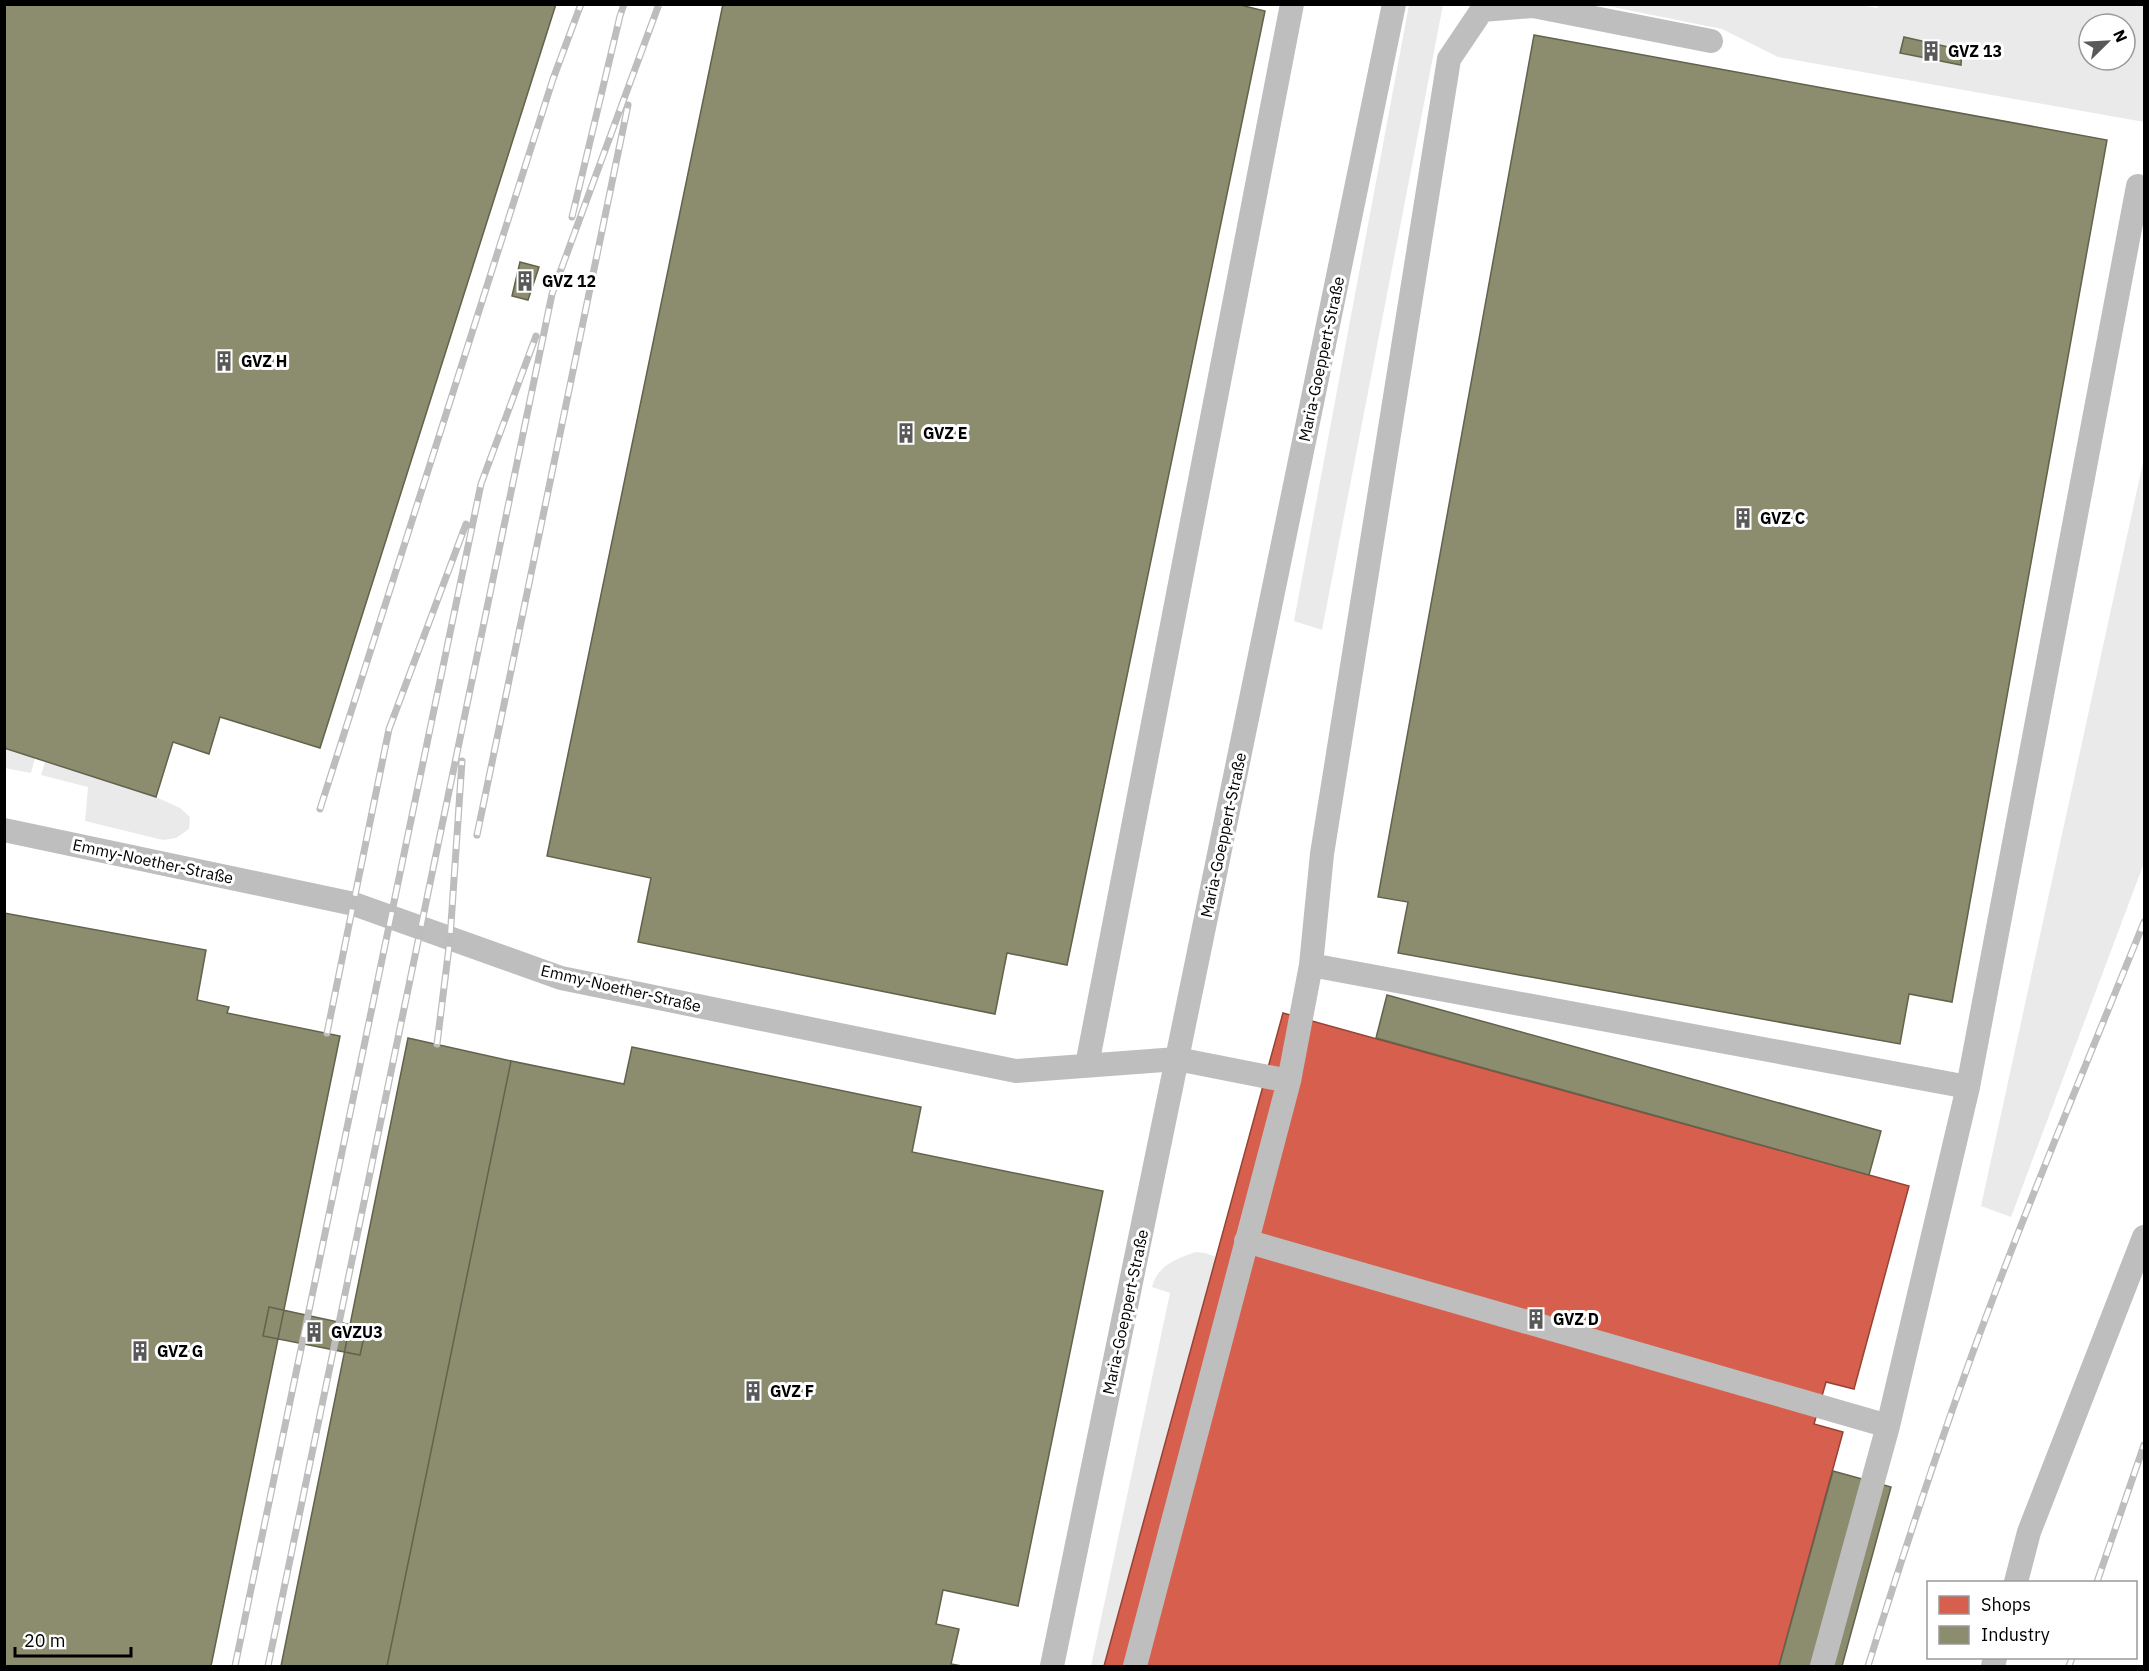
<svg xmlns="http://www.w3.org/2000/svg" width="2149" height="1671" font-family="'IBM Plex Sans',sans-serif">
<rect width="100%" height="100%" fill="#fff"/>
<path fill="#eaeaea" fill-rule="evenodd" d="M1856 4 1877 8 1879 4 2144 5V122L1778 57 1722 29 1603 5ZM2089 24H2125V60H2089Z
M1409 5H1443L1322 630 1294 621Z
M2144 458V863L2011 1217 1981 1206Z
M5 748 35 758 31 773 5 768Z
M45 762 156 797 180 808 190 817 189 829 176 838 163 840 85 821 88 787 41 775Z
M1196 1252 1205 1253 1216 1257 1104 1666H1091L1170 1293 1152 1287C1157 1266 1177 1258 1196 1252Z"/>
<path fill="#d6604d" stroke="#964336" stroke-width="1.5" d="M1283 1013 1909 1186 1854 1389 1826 1382 1814 1424 1843 1432 1779 1666H1104Z"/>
<path fill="#8c8c6e" stroke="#62624d" stroke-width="1.5" d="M4 4H556L320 748 220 717 209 754 173 742 156 797 4 748Z
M723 4H1236L1265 11 1067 965 1007 953 995 1014 638 942 651 878 547 856Z
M1534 35 2107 140 1952 1002 1909 994 1900 1044 1398 953 1408 902 1378 897Z
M1904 37 1962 50 1961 65 1900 53Z
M520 262 539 267 528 300 512 296Z
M4 913 206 950 197 1000 229 1007 227 1013 340 1036 211 1666H4Z
M1387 995 1881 1131 1869 1175 1376 1038Z
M408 1038 511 1061 387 1666H281Z
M632 1047 921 1107 912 1152 1103 1191 1018 1606 943 1590 936 1624 959 1629 951 1664 962 1666H387L511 1061 624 1084Z
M269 1307 366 1328 360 1355 263 1336Z
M1833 1471 1891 1487 1842 1666H1779Z"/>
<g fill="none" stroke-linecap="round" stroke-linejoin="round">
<path stroke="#bebebe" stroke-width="24" d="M4 830 354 904 561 978 1016 1071 1177 1059 1289 1081
M1311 965 1968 1087 2138 186
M1087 1065 1292 4
M1246 1241 1888 1426 1822 1666
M1888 1426 1968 1087
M2016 1582 2029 1532 2144 1237
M1052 1666 1394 4
M1135 1666 1289 1081 1311 965 1322 854 1449 59 1482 10 1533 6 1711 41
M1993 1666 1995 1658"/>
<g stroke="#bdbdbd" stroke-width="7">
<path id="rail" d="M572 217 620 16 624 4
M320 809 553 79 581 4
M477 835 628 105
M327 1033 389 729 466 524
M437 1044 450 939 462 761
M2097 1582 2144 1445
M235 1666 481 484 536 336
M268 1666 552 294 659 4
M1868 1666C1901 1561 1935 1456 1973 1352 2026 1207 2086 1065 2144 922
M2069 1666 2072 1658"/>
</g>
<use href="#rail" stroke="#fff" stroke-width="4.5" stroke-dasharray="14" stroke-linecap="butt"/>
</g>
<defs>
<g id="building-bare" transform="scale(1.62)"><path d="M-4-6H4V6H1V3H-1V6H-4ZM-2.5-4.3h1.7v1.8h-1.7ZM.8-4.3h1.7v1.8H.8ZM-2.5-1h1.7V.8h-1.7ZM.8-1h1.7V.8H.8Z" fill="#595959" stroke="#fff" stroke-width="2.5" paint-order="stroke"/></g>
</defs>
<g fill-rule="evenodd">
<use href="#building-bare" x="1931" y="51"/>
<use href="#building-bare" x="525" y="281"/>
<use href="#building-bare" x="224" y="361"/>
<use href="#building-bare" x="906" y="433"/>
<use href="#building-bare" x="1743" y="518"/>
<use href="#building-bare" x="1536" y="1319"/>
<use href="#building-bare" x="314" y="1332"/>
<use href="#building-bare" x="140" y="1351"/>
<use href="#building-bare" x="753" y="1391"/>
</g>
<g text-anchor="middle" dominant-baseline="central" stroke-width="6" stroke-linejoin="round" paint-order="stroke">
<g font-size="16" font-weight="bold" fill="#000" stroke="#fff" text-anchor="start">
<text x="1948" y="51">GVZ 13</text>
<text x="542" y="281">GVZ 12</text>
<text x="241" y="361">GVZ H</text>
<text x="923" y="433">GVZ E</text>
<text x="1760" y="518">GVZ C</text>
<text x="1553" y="1319">GVZ D</text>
<text x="331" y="1332">GVZU3</text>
<text x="157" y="1351">GVZ G</text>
<text x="770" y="1391">GVZ F</text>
</g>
<g font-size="16" fill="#000" stroke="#fff">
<text transform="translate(1321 359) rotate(-78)">Maria-Goeppert-Straße</text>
<text transform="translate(1223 835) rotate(-78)">Maria-Goeppert-Straße</text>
<text transform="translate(153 861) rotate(12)">Emmy-Noether-Straße</text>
<text transform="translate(621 988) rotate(13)">Emmy-Noether-Straße</text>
<text transform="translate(1125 1312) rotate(-78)">Maria-Goeppert-Straße</text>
</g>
</g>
<rect width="2149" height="1671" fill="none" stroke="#000000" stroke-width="12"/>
<rect x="1927" y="1581" width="210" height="78" fill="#ffffff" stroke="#999999" stroke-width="1.5"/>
<rect x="1939" y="1596" width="30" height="18" fill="#d6604d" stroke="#999999" stroke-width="1.5"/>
<text x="1981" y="1611" font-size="18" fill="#000000">Shops</text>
<rect x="1939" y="1626" width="30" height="18" fill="#8c8c6e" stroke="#999999" stroke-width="1.5"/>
<text x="1981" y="1641" font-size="18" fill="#000000">Industry</text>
<g transform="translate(2107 42) rotate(66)"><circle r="28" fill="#ffffff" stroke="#999999" stroke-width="1.5"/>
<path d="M0-4.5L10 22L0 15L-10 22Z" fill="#595959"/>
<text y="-9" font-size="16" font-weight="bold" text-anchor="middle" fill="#000000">N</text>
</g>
<path d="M15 1647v9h116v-9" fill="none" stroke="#000000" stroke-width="3"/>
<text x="24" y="1647" font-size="18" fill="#000000" stroke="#ffffff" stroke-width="4.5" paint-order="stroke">20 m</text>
</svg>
